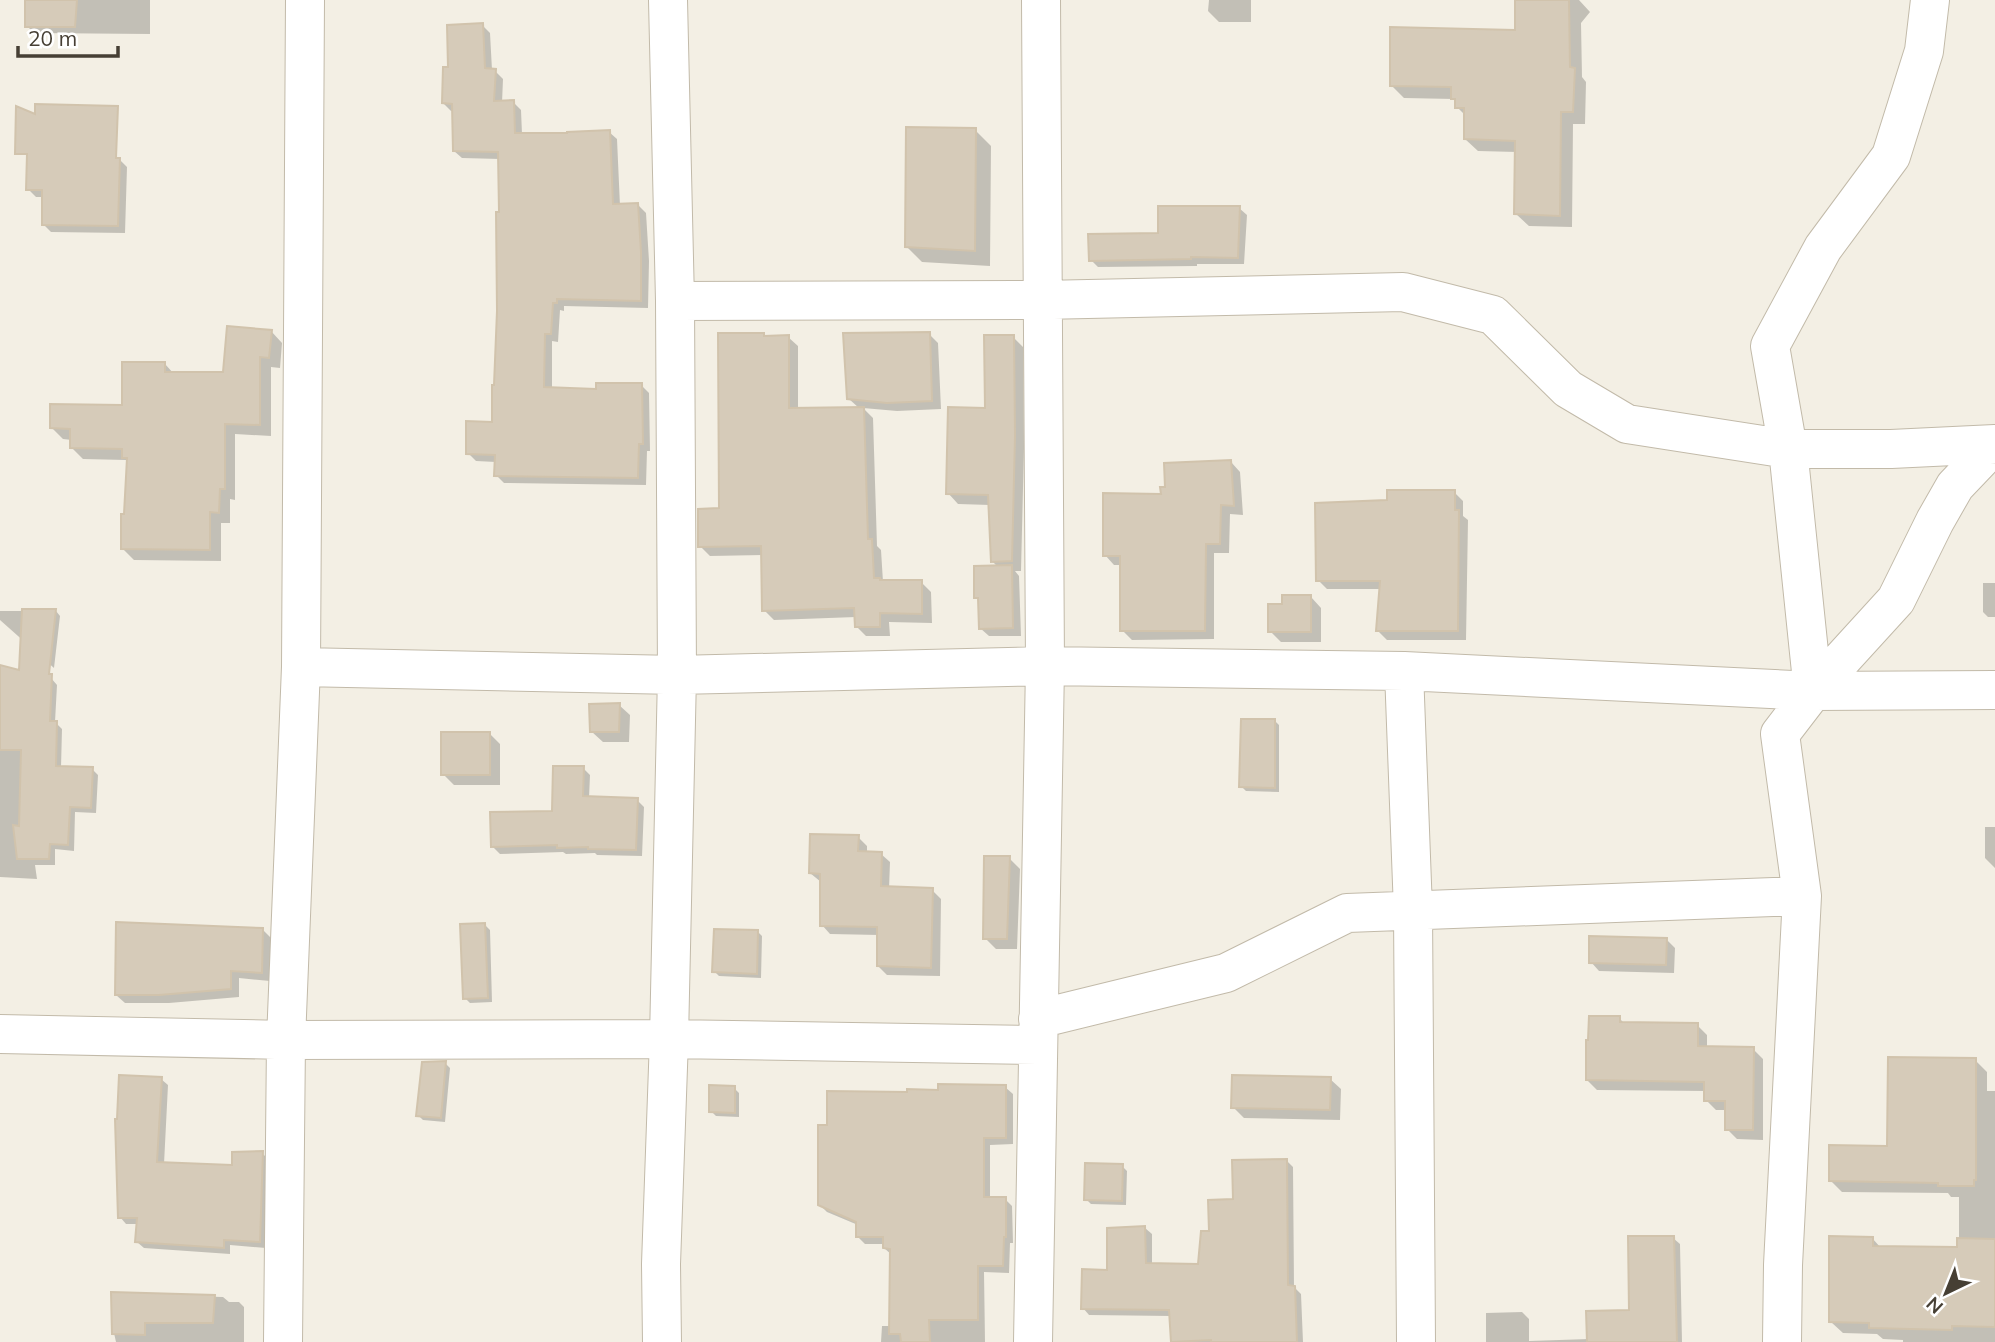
<svg xmlns="http://www.w3.org/2000/svg" width="1995" height="1342" font-family="Mulish,sans-serif">
<rect width="100%" height="100%" fill="#f3efe4"/>
<path fill="#0003" d="M26 0H150V34L34 33 27 26Z
M1209 0H1251V22H1219L1208 11Z
M1517 0H1579L1590 12 1581 23 1582 77 1586 82 1585 124H1573L1572 227 1529 226 1516 214 1517 152 1478 151 1465 139 1466 116 1457 107V103L1454 99 1404 98 1392 86 1517 32Z
M482 25 490 33 492 70 495 71 503 79 502 103 513 102 521 110 522 134 569 135 609 132 617 139 620 206 638 205 646 213 649 261 648 308 564 306V311L560 310 558 342 552 341V389L598 390 641 385 649 393 650 451H647L646 485 504 483 496 475V462L476 461 468 453 493 424 501 213 500 159 462 158 454 151V111H451L443 103 450 69Z
M975 130 991 146 990 266 922 262 907 247Z
M120 160 127 167 125 233 51 232 43 224 44 197H36L28 189Z
M1239 208 1247 215 1244 264H1197V266L1098 267 1091 260Z
M271 331 282 343 280 368 271 367V436L235 434V500L230 499V523H221V561L134 560 122 548 129 463 126 460 83 459 72 448V440L63 439 52 428 124 406 165 364 174 374H225Z
M929 334 938 343 941 409 897 411 863 408 873 418 877 546 881 550 883 582H921L931 592 932 623 889 622 890 636H866L856 626V617L774 620 764 610 763 555 710 556 700 546 721 510 763 335 765 337H788L798 346V409L859 408 849 399Z
M1013 337 1023 347 1024 447 1021 571H1015L1019 576 1021 636H989L980 628V601L976 597 999 568 992 561 990 505 958 504 948 493 986 410Z
M1231 462 1240 472 1243 515 1230 514 1229 553H1214V639L1132 640 1122 630V565H1114L1105 555 1162 496Z
M1454 492 1463 501V516L1468 520 1466 640H1387L1378 631 1381 589H1327L1318 580 1389 502Z
M1983 583H1995V617H1988L1983 612Z
M1311 597 1321 608V642H1281L1270 631 1284 605Z
M0 611H56L60 616 54 668 0 620Z
M0 667 51 678 57 685 55 722 62 729 61 768 92 769 98 775 96 813 75 812 74 851 55 849V865H35L37 879 0 877Z
M619 705 630 715 629 742H603L592 732Z
M1274 720 1279 725V792L1246 791 1241 786Z
M489 733 500 744V785H454L443 774Z
M583 768 590 775 589 798 637 800 644 807 642 856 597 855 595 853 566 854 563 852 500 854 493 847 554 812Z
M1985 827H1995V868L1985 858Z
M858 837 867 846V853L881 854 890 862 889 889 932 890 941 899 940 976 887 975 878 966 879 935 830 934 822 925 821 882 810 873Z
M1009 858 1020 869 1017 949H996L985 938Z
M485 925 490 930 492 1002 470 1003 465 998Z
M263 930 271 938 270 981 239 978V997L169 1003H125L116 995Z
M757 931 762 936 761 978 719 976 714 971Z
M1666 939 1675 948 1674 973 1599 971 1591 962Z
M1619 1018 1625 1024 1697 1025 1707 1035V1048L1753 1049 1763 1059V1140L1737 1139 1727 1129V1110H1716L1706 1100V1091L1597 1090 1587 1080Z
M1975 1060 1987 1072V1091H1995V1342H1903V1340L1883 1339 1877 1334 1843 1333 1831 1322 1872 1238 1881 1248 1959 1249V1197H1951L1948 1193 1842 1192 1830 1180 1888 1148Z
M445 1063 450 1068 445 1122 423 1120 418 1115Z
M161 1079 168 1085 164 1164 233 1167 262 1153 269 1160 266 1248 230 1245V1254L144 1248 137 1242 138 1224H126L120 1217Z
M1330 1079 1341 1089 1340 1120 1244 1118 1233 1107Z
M1005 1087 1013 1094V1144L990 1145V1199H1005L1012 1206 1013 1243H1010L1009 1273 984 1272 985 1342H881L882 1326H891L892 1255 884 1248V1244H865L858 1237V1225L827 1212 820 1205 829 1127 939 1092Z
M734 1088 739 1093V1117L716 1116 711 1111Z
M1286 1160 1293 1167 1294 1287 1301 1294 1303 1342H1173L1171 1316 1089 1315 1083 1308 1108 1271 1145 1228 1152 1234V1265H1200L1211 1233 1235 1201Z
M1122 1166 1127 1171 1126 1205 1091 1204 1086 1199Z
M1673 1238 1680 1244 1682 1342H1486V1313L1522 1312 1529 1319V1341L1589 1339 1630 1312Z
M113 1294 223 1297 229 1302H239L244 1307V1342H116L114 1333Z"/>
<path fill="#d6cbb9" stroke="#d1c3ac" stroke-width="2" d="M25 0H77L75 27H25Z
M1515 0H1569L1570 67 1575 68 1573 112H1561L1560 216 1514 214 1515 141 1464 139V108H1455V99H1451V87L1390 86V27L1515 30Z
M483 23 485 68 496 69 494 101 514 100 515 133H567V132L610 130 613 204 638 203 641 252V301L557 299V303H553L551 334H545L544 387 596 389V383H642L643 444H639L638 478 494 476 495 455 466 454V421L492 422V385H494L497 311 496 212H499L498 152 453 151 452 104 442 103 443 67H448L447 25Z
M35 104 118 106 116 158H120L118 226 42 225V190H26L27 154H15L16 106 35 114Z
M906 127 976 128 975 251 905 247Z
M1158 206H1240L1238 258 1191 257V259L1089 261 1088 234 1158 233Z
M227 326 272 330 269 358 260 357V425L225 424V489H220L219 513 210 512V550L121 549V514H124L127 458H122V449L70 448V429L50 428V404L122 405V362H165V372H223Z
M930 332 932 401 887 403 847 399 843 333Z
M718 333H764V336L789 335V408L864 407 868 539H872L874 578H880V580H922V614L880 613V627H855L854 608 762 611 761 546 698 547V509L719 508Z
M984 335H1014L1015 436 1012 561 991 562 988 495 946 494 948 407 985 408Z
M1231 460 1234 506 1221 505 1220 544H1206L1205 631H1120V556H1103V493L1161 494 1160 487H1165L1164 463Z
M1387 490H1455V510H1459L1458 631H1376L1380 581H1316L1315 503 1387 500Z
M1012 565 1013 628 979 629 978 598H974V566Z
M1282 595H1311V632H1268V604H1282Z
M22 609H56L49 674H52L50 721H57L56 766 93 767 91 808 70 807 68 845 50 844 49 859H17L13 825 19 826 21 750H0V665L19 670Z
M620 703 619 732H590L589 704Z
M1241 719H1275V788L1239 787Z
M441 732H490V775H441Z
M553 766H584L583 796 638 798 636 850 588 849V847L557 848V845L491 847 490 812 552 811Z
M810 834 859 835 858 851 882 852 881 886 933 888 931 968 877 966V927L820 926V874L809 873Z
M984 856H1010L1007 939H983Z
M116 922 263 928 262 973 231 971V989L159 995H115Z
M485 923 488 998 463 999 460 924Z
M714 929 758 930 757 974 712 972Z
M1589 936 1667 938 1666 965 1589 963Z
M1589 1016H1620V1022L1698 1023V1046L1754 1047 1753 1130H1725V1101H1704V1082L1586 1080V1040H1588Z
M1888 1057 1976 1058V1180H1974V1186H1938V1183L1829 1181V1145L1887 1146Z
M446 1061 441 1118 416 1116 422 1062Z
M119 1075 162 1077 157 1162 232 1165V1152L263 1151 260 1242 224 1240V1248L135 1242 137 1218H118L115 1119H117Z
M1232 1075 1331 1077 1330 1110 1231 1108Z
M938 1084 1006 1085V1138H984V1197H1006V1237H1004L1003 1266H978V1320H929L930 1342H901L900 1334H889L890 1249 883 1248V1237H856V1222L818 1205V1125H827V1091L907 1092V1089L938 1090Z
M709 1085 735 1086V1113L709 1112Z
M1287 1159 1288 1285 1295 1286 1297 1342H1211V1340L1171 1342 1169 1310 1081 1309 1082 1269 1107 1270V1228L1145 1226 1146 1263 1198 1264 1201 1231H1209L1208 1200 1233 1199 1232 1160Z
M1085 1163 1123 1164 1122 1201 1084 1200Z
M1628 1236H1674L1677 1342H1587L1586 1311 1629 1310Z
M1829 1236 1873 1237V1246L1957 1247V1238L1995 1239V1327L1952 1326V1330L1869 1328V1323L1829 1322Z
M111 1292 215 1295 213 1323H145V1335L112 1334Z"/>
<g fill="none" stroke-linecap="round" stroke-linejoin="round">
<g stroke="#c2baa9" stroke-width="40">
<path id="minor" d="M675 301 1042 300 1403 292 1493 315 1568 389 1627 424 1788 449H1891L1995 444
M301 667 677 675 1045 666 1404 671 1813 691 1995 690
M1404 671 1413 910 1416 1342
M1813 691 1788 449 1770 346 1823 248 1891 156 1924 51 1930 0
M1038 1019 1226 973 1347 913 1802 896
M0 1034 286 1040 669 1039 1037 1045
M283 1342 286 1040 301 667 305 0
M662 1342 661 1264 669 1039 677 675 675 301 668 0
M1033 1342 1045 666 1041 0
M1782 1342 1783 1265 1802 896 1780 734 1813 691 1896 600 1935 521 1955 486 1995 444"/>
</g>
<use href="#minor" stroke="#fff" stroke-width="38"/>
</g>
<g transform="translate(1946 1293) rotate(223)" stroke="#ffffff" stroke-width="5" paint-order="stroke">
<path d="M0-5L12 26L0 18L-12 26Z" fill="#463f34"/>
<text y="-10" font-size="19" font-weight="bold" text-anchor="middle" fill="#463f34">N</text>
</g>
<path d="M18 46v10h100v-10" fill="none" stroke="#463f34" stroke-width="3.5"/>
<text x="28" y="46" font-size="21" fill="#463f34" stroke="#ffffff" stroke-width="5" paint-order="stroke">20 m</text>
</svg>
